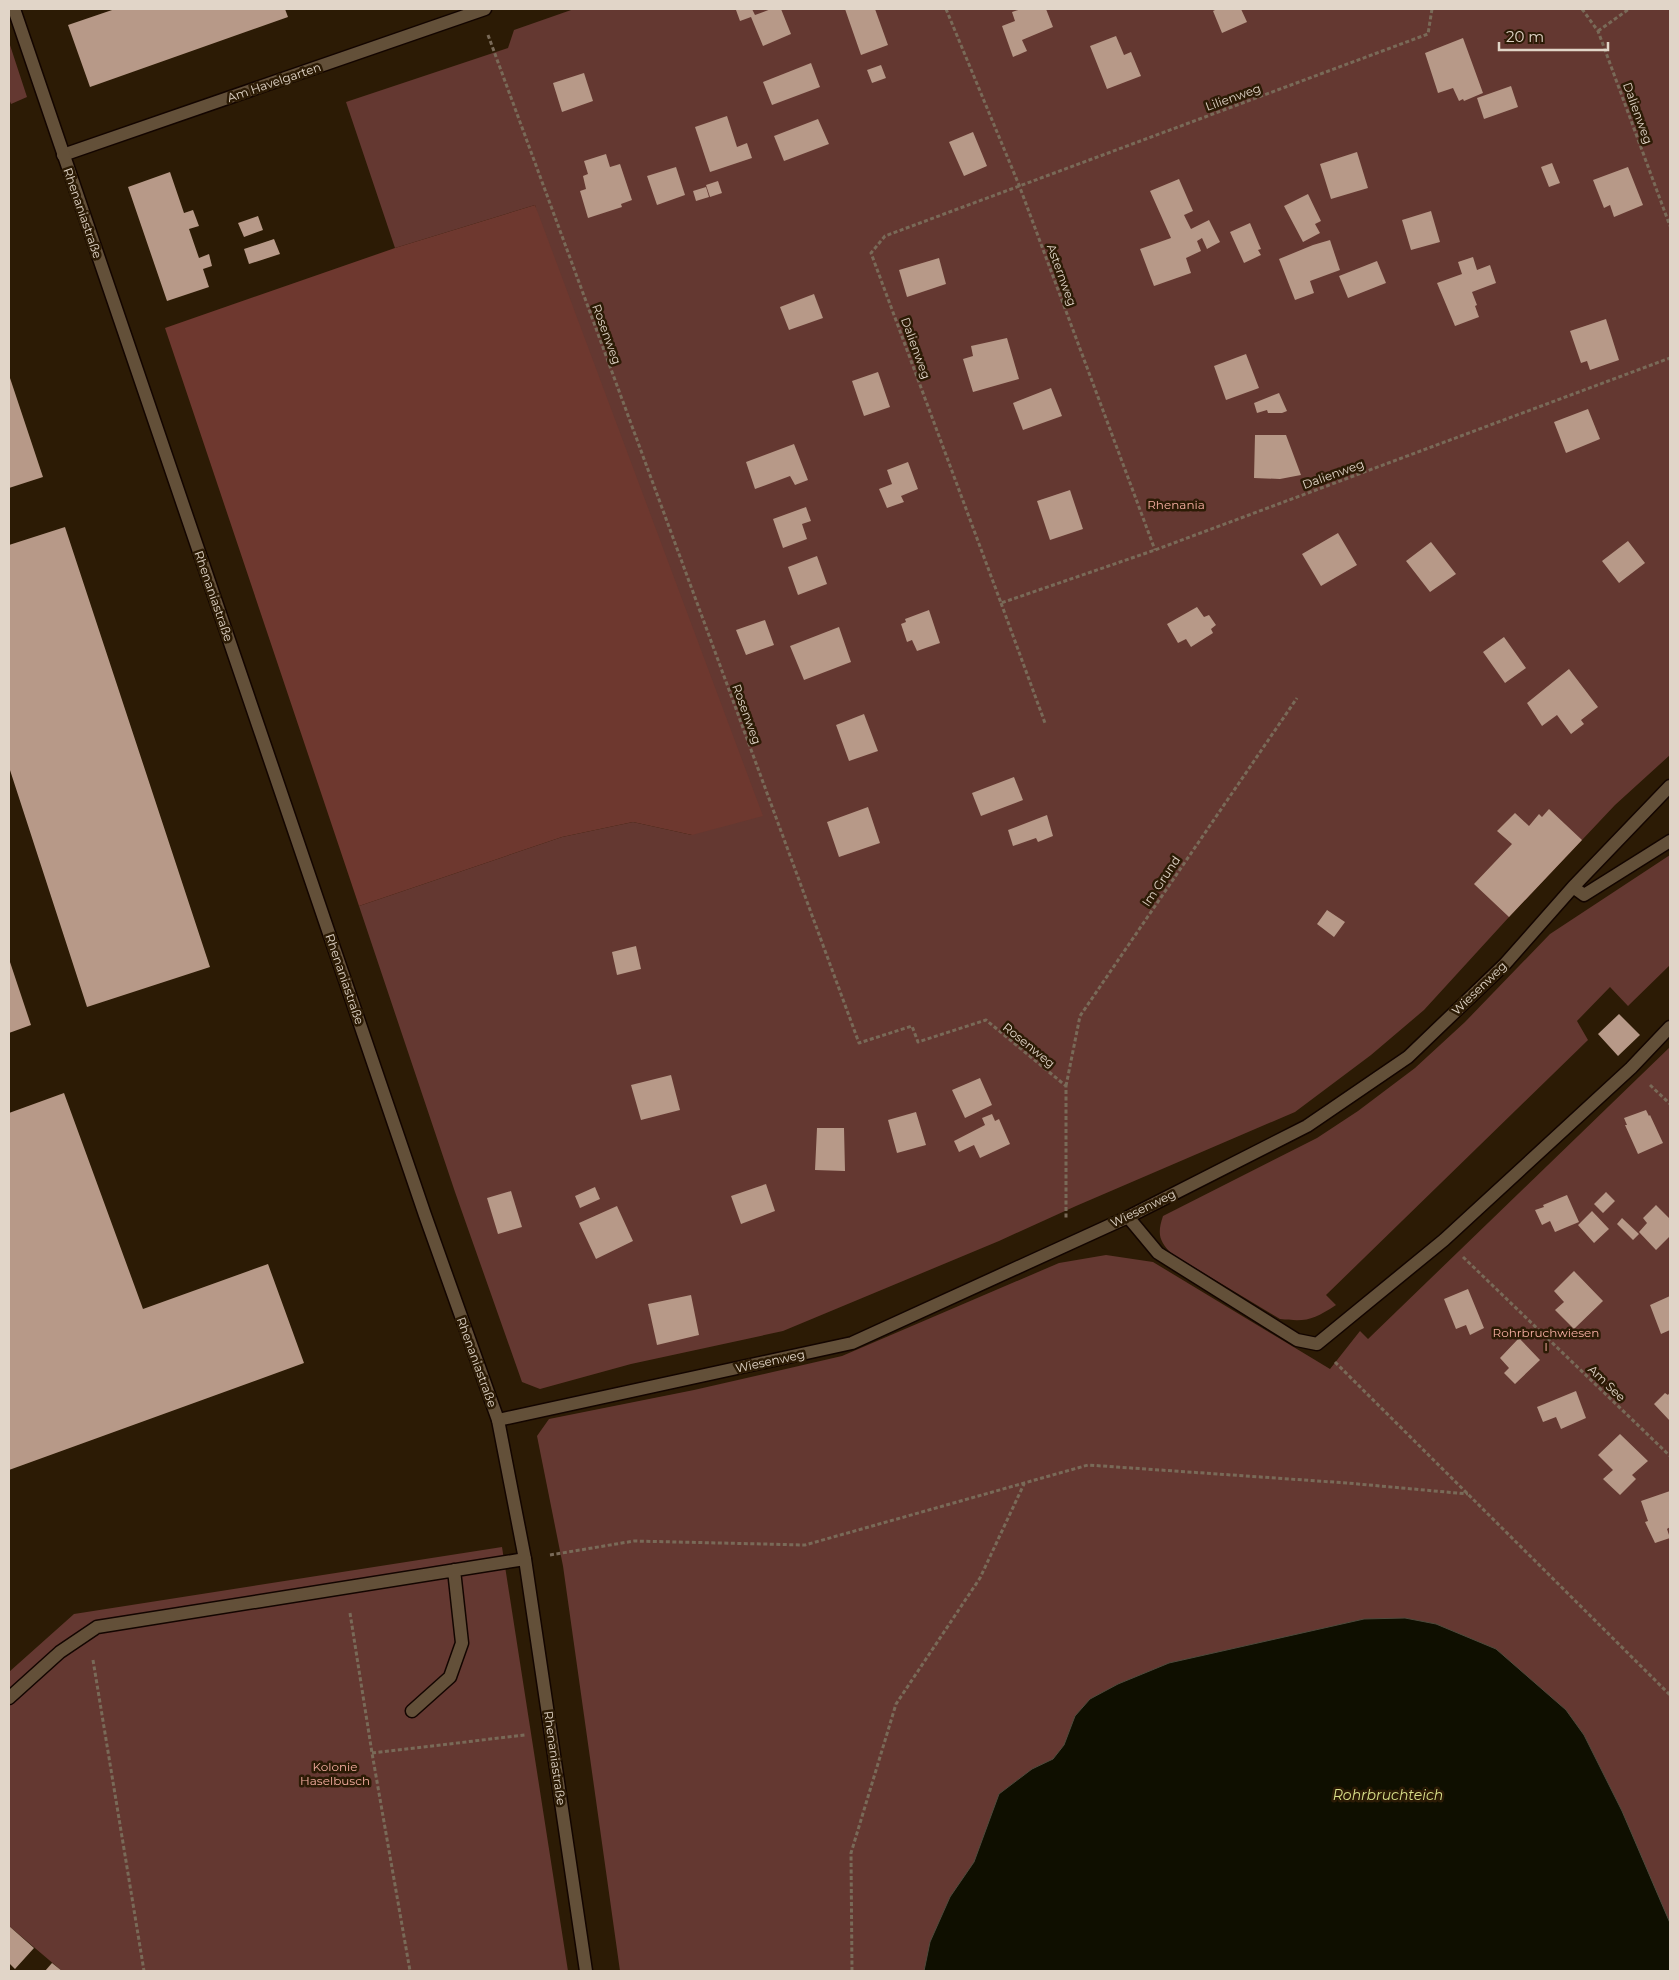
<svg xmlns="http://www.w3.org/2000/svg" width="1679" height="1980" font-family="Montserrat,sans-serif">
<rect width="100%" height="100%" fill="#2c1b05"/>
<path fill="#643831" d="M574 9H1670V755L1615 805 1582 840 1509 917 1424 1010 1371 1055 1295 1112 1076 1206 999 1241 783 1331 631 1364 540 1389 522 1382 455 1192 359 906 562 837 633 822 692 835 535 205 395 248 346 102 508 48 514 30Z
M9 42 27 97 11 104 9 99Z
M1670 855V965L1628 1006 1610 987 1577 1021 1588 1040 1326 1295 1336 1305C1313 1320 1307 1322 1280 1319L1172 1254C1159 1241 1157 1234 1163 1216L1317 1138 1358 1111 1415 1068 1465 1022 1550 934Z
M1670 1047V1971H620L563 1566 537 1436 549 1419 694 1390 842 1356 1059 1263 1106 1255 1153 1262 1330 1369 1360 1331 1368 1339Z
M502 1547 568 1971H62L9 1926V1672L74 1614Z"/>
<path fill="#6e382f" d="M535 205 763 816 692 835 633 822 562 837 359 906 165 328 395 248Z"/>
<path fill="#0f0f00" stroke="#4e4a3c" d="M1405 1618 1436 1624 1496 1649 1566 1710 1584 1735 1622 1811 1670 1923V1971H924L930 1942 950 1897 974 1862 999 1794 1032 1769 1053 1759 1064 1745 1075 1716 1090 1699 1118 1684 1169 1663 1364 1619Z"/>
<path fill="#b79988" d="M115 9H285L288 17 90 87 68 25Z
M739 9H752L755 15 771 9H781L791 34 763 46 751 17 740 21 736 10Z
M845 9H875L888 45 861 55Z
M1021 9H1046L1053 27 1022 40 1027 51 1013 57 1002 26 1015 21 1012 12Z
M1217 9H1241L1247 22 1222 33 1213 11Z
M1116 36 1124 55 1131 52 1141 76 1107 89 1090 46Z
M1463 38 1483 93 1464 101 1463 99 1459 101 1453 88 1438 93 1425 53Z
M811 63 820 87 772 105 763 82Z
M881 65 886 78 872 83 867 70Z
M584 73 593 101 562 112 553 83Z
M1511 86 1518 107 1484 119 1477 98Z
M727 116 737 147 747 143 752 158 710 172 695 127Z
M818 119 829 144 784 161 774 136Z
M973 132 987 166 964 176 949 142Z
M1357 152 1368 188 1331 199 1320 164Z
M606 154 610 167 620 164 632 200 621 204 622 207 588 218 580 191 586 189 583 176 588 174 584 161Z
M1552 163 1560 183 1549 187 1541 167Z
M676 167 685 195 657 205 647 176Z
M1628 167 1643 205 1614 217 1610 205 1604 208 1593 180Z
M170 172 184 213 193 210 199 226 189 229 199 258 209 254 212 266 203 269 209 287 167 301 128 187Z
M1179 179 1193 211 1184 215 1191 229 1209 220 1220 242 1207 249 1202 238 1197 241 1201 251 1186 258 1191 273 1154 286 1140 249 1171 238 1150 191Z
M718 181 722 193 710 197 706 185Z
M706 187 709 197 696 201 693 191Z
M1308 194 1321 221 1315 224 1320 233 1303 242 1284 206Z
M1431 211 1440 242 1411 250 1402 220Z
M258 216 263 230 244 237 238 223Z
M1250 223 1261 249 1258 250 1261 255 1244 263 1230 232Z
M274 239 280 254 249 264 244 249Z
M1330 240 1340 270 1310 281 1314 293 1295 300 1279 259 1313 245Z
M1473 257 1477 270 1490 265 1496 283 1472 292 1477 305 1475 306 1479 317 1455 326 1437 283 1462 274 1458 262Z
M939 258 946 284 907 297 899 270Z
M1377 261 1386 283 1348 298 1339 276Z
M814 294 823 318 789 330 780 307Z
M1606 319 1619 360 1590 370 1587 361 1581 363 1570 331Z
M1007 338 1019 379 973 392 963 359 973 356 971 346Z
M1246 354 1259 388 1226 400 1214 366Z
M878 372 890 407 864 416 852 381Z
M9 375 43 477 9 488Z
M1051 388 1062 416 1023 430 1013 403Z
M1279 393 1287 411 1282 413H1268L1267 410 1257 413 1254 403Z
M1588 409 1600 439 1566 453 1554 422Z
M1255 435H1286L1301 475 1280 479 1254 478Z
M794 444 808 480 795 485 790 476 755 489 746 462Z
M908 462 918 489 901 496 904 502 887 508 879 489 892 484 887 470Z
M1070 490 1083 529 1050 540 1037 501Z
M806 507 811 521 802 524 807 539 783 548 773 519Z
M65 527 210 967 87 1007 9 767V545Z
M1338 533 1357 565 1321 586 1302 554Z
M1628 541 1645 563 1619 583 1602 561Z
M1431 542 1456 574 1430 592 1406 561Z
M817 556 827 584 798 595 788 567Z
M1197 607 1204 617 1209 615 1216 625 1211 629 1213 633 1191 647 1186 639 1178 643 1167 624Z
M929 610 940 643 917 651 912 640 907 642 901 624 906 622 905 619Z
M765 620 774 645 746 655 736 630Z
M839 627 851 662 804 680 790 646Z
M1504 637 1526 668 1505 683 1483 652Z
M1569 669 1598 707 1581 720 1584 724 1571 734 1557 715 1542 726 1527 703Z
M864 714 878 751 849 761 836 725Z
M1014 777 1023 800 981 816 972 793Z
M868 807 880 843 839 857 827 822Z
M1549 809 1582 840 1509 917 1474 884 1512 844 1497 831 1515 813 1529 826 1539 814 1542 817Z
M1047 815 1053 836 1038 842 1036 838 1013 846 1008 830Z
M1327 910 1345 922 1334 937 1317 924Z
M636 946 641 969 617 975 612 952Z
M9 959 31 1025 9 1033Z
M1619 1014 1640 1035 1618 1056 1598 1034Z
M671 1075 680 1110 641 1120 631 1085Z
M980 1078 992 1105 965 1118 952 1090Z
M64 1093 143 1309 268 1264 304 1363 9 1470V1113Z
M1646 1110 1649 1116 1650 1115 1663 1143 1638 1154 1625 1125H1627L1624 1118Z
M916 1112 926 1145 897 1153 888 1120Z
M992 1114 995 1121 999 1119 1010 1144 980 1158 974 1145 959 1152 954 1141 985 1125 982 1118Z
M817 1128H844L845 1171 815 1170Z
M766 1184 775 1211 741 1224 731 1196Z
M595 1187 600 1199 580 1208 575 1196Z
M511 1191 522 1227 498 1234 487 1198Z
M1606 1192 1615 1201 1603 1213 1594 1204Z
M1567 1195 1579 1222 1555 1232 1550 1221 1542 1225 1535 1210 1544 1207 1543 1205Z
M1656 1205 1670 1219V1236L1656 1250 1639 1232 1647 1223 1643 1218Z
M617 1206 633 1241 596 1259 579 1223Z
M1592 1211 1609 1229 1594 1243 1578 1225Z
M1622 1218 1639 1234 1633 1240 1617 1224Z
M1574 1271 1603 1301 1574 1329 1555 1310 1564 1302 1554 1291Z
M1468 1289 1484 1328 1470 1335 1466 1325 1456 1329 1444 1299Z
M691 1295 699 1335 657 1345 648 1304Z
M1670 1296V1330L1661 1334 1650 1305Z
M1519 1338 1540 1360 1515 1384 1504 1373 1509 1368 1500 1358Z
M1576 1391 1586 1418 1561 1429 1556 1417 1543 1422 1537 1407Z
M1670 1392V1421L1654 1404 1665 1393 1668 1395Z
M1620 1434 1648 1461 1632 1475 1636 1479 1620 1495 1603 1479 1613 1470 1598 1455Z
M1670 1491V1527L1667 1529 1670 1538 1655 1543 1645 1522 1648 1521 1641 1501Z
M9 1926 34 1948 15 1969 9 1963Z
M52 1963 62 1971H45Z"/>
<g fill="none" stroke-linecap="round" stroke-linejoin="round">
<g stroke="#130500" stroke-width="15">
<path id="service" d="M1573 887 1584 895 1670 841
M1128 1217 1158 1253 1297 1340 1317 1344 1444 1240 1631 1068 1670 1027
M498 1420 852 1343 1128 1217 1307 1126 1408 1057 1505 964 1573 887 1670 786
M9 1698 60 1652 97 1627 525 1559
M412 1711 450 1677 462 1643 454 1570"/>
</g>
<g stroke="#130500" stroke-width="15">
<path id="minor" d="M63 155 485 9"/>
</g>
<g stroke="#130500" stroke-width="15">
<path id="tertiary" d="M14 9 425 1215 498 1420 525 1559 586 1971"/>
</g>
<path stroke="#796a58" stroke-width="3" stroke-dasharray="4 2.5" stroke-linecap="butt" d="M946 9 1019 185 1155 550
M1432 9 1428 34 885 236 871 253 1001 603 1155 550 1670 358
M1582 9 1598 31 1670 226
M1598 31 1629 9
M488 35 859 1043 912 1026 918 1042 986 1020 1066 1086V1219
M1001 603 1045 723
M1650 1085 1670 1104
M1066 1086 1080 1016 1297 698
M1463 1257 1670 1456
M1335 1362 1670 1695
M550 1555 634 1541 805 1545 1088 1465 1347 1483 1468 1494
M350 1613 372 1753 410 1971
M93 1660 144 1971
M372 1753 525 1735
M852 1971 851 1853 896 1704 980 1578 1024 1484"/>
<use href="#service" stroke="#635039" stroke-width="12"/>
<use href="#minor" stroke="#635039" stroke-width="12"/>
<use href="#tertiary" stroke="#635039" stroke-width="12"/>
</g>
<g text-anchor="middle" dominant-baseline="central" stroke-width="5" stroke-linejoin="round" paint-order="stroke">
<g font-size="12" fill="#e1d5c8" stroke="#2c1b05">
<text transform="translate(274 82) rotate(-19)">Am Havelgarten</text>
<text transform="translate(1233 97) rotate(-20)">Lilienweg</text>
<text transform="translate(1638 113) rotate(70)">Dalienweg</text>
<text transform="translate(83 213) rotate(71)">Rhenaniastraße</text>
<text transform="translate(1062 275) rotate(70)">Asternweg</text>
<text transform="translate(607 334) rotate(70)">Rosenweg</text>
<text transform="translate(916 348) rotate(70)">Dalienweg</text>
<text transform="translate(1333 474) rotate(-20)">Dalienweg</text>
<text transform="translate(214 596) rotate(71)">Rhenaniastraße</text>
<text transform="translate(747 714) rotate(70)">Rosenweg</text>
<text transform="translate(1161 881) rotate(-56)">Im Grund</text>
<text transform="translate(345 979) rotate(71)">Rhenaniastraße</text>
<text transform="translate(1479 988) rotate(-44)">Wiesenweg</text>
<text transform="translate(1029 1045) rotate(39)">Rosenweg</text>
<text transform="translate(1143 1208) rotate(-26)">Wiesenweg</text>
<text transform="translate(770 1361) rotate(-12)">Wiesenweg</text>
<text transform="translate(477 1362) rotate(70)">Rhenaniastraße</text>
<text transform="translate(1607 1383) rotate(44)">Am See</text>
<text transform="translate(555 1758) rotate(82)">Rhenaniastraße</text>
</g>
<g font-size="12" fill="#f6aea1" stroke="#2c1b05">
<text x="1176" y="504">Rhenania</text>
<text x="1546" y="1332">Rohrbruchwiesen<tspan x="1546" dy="14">I</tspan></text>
<text x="335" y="1766">Kolonie<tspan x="335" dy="14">Haselbusch</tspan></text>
</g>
<g font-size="14" font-style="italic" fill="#d9df89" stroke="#2c1b05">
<text x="1388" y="1795">Rohrbruchteich</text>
</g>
</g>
<rect width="1679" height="1980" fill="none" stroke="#e1d5c8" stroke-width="20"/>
<path d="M1499 42v8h109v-8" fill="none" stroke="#e1d5c8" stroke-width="2.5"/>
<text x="1506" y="42" font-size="15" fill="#e1d5c8" stroke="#2c1b05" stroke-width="4" paint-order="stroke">20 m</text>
</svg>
